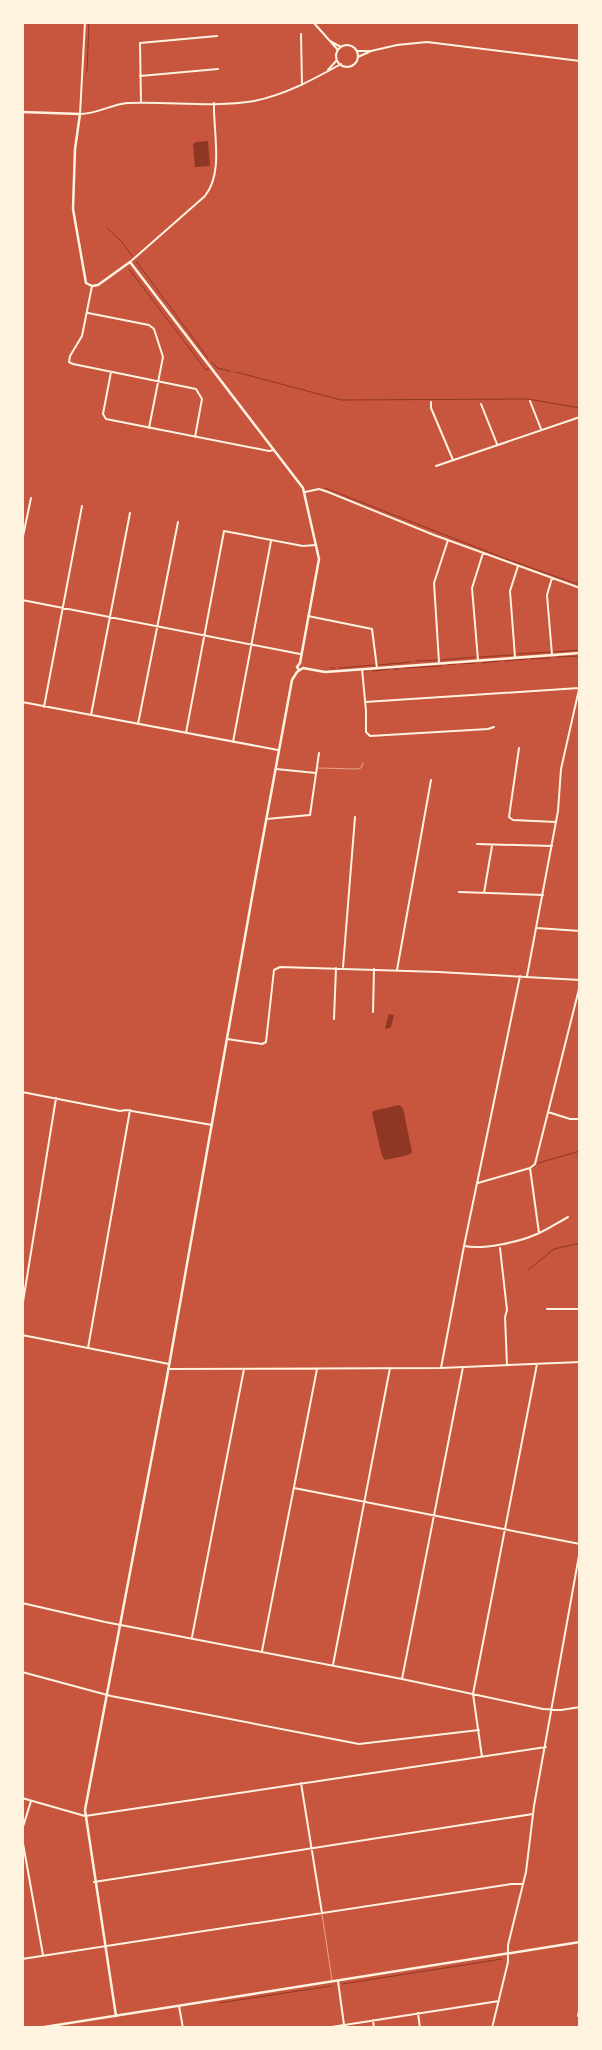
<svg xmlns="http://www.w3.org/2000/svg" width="602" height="2050" font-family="Inter,sans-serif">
<rect width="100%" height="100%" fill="#c8553d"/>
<path fill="#8f3625" d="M208 141 210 166 195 167 193 144 196 142Z
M389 1014 394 1015 391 1027 387 1029 385 1028Z
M399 1105 403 1108 412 1152 408 1155 385 1160 382 1156 372 1113 373 1111Z"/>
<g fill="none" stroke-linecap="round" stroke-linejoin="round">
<path stroke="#8f3625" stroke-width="1" d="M87 71 89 22
M106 227 122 242 132 256
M136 261 208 358
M129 269 206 370 209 369
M212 362 217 368 230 371
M236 372 341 400 528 399 580 408
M325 488 509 560 580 585
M554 652 580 650
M517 654 550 652
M479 657 513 655
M557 657 580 656
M531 659 550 658
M441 660 475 657
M416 661 437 660
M505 661 527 659
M482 663 499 661
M462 664 475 663
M378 665 411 662
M448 665 456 664
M330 668H335
M339 668 374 665
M403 668 442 666
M394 669H399
M373 671 390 669
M365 672 367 671
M538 1163 580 1151
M528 1270 554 1249 580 1243
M342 1984 502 1959
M219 2003 331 1986"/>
<path stroke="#fff3e0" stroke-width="0.5" d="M318 768 357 769 361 768 363 763
M322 1914 332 1980"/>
<path stroke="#fff3e0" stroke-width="2" d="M85 22 80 114C97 114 112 104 128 103 170 101 212 108 254 101 285 95 314 79 341 64
M313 22 338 50
M301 34 302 85
M330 41 341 47
M336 56a11 11 0 1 1 22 0a11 11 0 1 1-22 0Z
M358 51H371
M358 57 371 51 397 45 427 42 580 61
M328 70 336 61
M140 76 218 69
M141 103 140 43 217 36
M130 262 205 196C224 172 213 132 214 103
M92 286 82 336 70 356 69 362 73 364 196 389 202 399 195 437
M88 313 149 325 154 329 163 357 149 428
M111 372 103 414 106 419 269 451 274 450
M530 401 541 429
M431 402V408L453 460
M481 404 497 444
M436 466 580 417
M305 492 319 489 328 492 434 535 580 588
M22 541 31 498
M552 578 547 595 552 655
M22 600 300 654
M308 616 372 629 377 668
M515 657 510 591 518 566
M478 660 472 588 483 553
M439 662 434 583 448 540
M362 669 366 711V732L370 736 488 729 494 727
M22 702 278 750
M365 702 579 688
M44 707 82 506
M91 715 130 513
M138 724 178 522
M186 733 224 531 303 546 316 545
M233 742 271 541
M519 748 509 817 513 820 556 822
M276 769 316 773
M266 819 310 815 319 753
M477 844 552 846
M459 892 543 895
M484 893 492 846
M537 928 580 931
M343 967 355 817
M397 970 431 780
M527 976 558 811 561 769 580 685
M373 1012 374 969
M334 1019 336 968
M227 1039 262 1044 266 1042 274 970 280 967 439 972 580 980
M22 1092 120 1111 126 1110 212 1125
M548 1112 570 1119H580
M530 1168 539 1233
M478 1183 530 1168 535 1164 580 985
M464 1246C483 1250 519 1242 537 1234 547 1230 557 1223 568 1217
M500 1248 507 1310 505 1317 507 1365
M22 1308 56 1098
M547 1309H580
M22 1335 169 1364
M88 1348 130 1110
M441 1368 464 1246 520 976
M168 1369 441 1368 580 1362
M294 1488 580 1544
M22 1603 105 1622 402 1679 543 1709 561 1710 580 1707
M192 1637 244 1369
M262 1651 317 1369
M333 1665 390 1368
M22 1672 111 1696 359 1744 479 1730
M402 1679 463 1367
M482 1757 473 1694 537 1364
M301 1783 322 1913
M22 1798 85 1816 546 1747
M22 1830 31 1801
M22 1838 43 1955
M94 1882 533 1814
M22 1959 511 1884H523
M338 1981 344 2025
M179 2006 183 2028
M418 2013 420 2028
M578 2016 580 2006
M373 2020 374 2028
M325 2028 499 2001
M492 2028 508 1962V1945L526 1872 534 1806 580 1550"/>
<path stroke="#fff3e0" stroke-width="2.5" d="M22 112 80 114 75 149 73 209 86 283 92 286 98 285 130 262 303 488 319 559 300 663 297 667 299 670
M303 668 325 672 339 671 580 653
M116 2016 85 1810 167 1377 254 886 292 680 297 672 303 668"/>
<path stroke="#fff3e0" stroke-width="2.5" d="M38 2028 580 1942"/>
</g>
<rect width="602" height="2050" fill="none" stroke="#fff3e0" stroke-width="48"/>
</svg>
